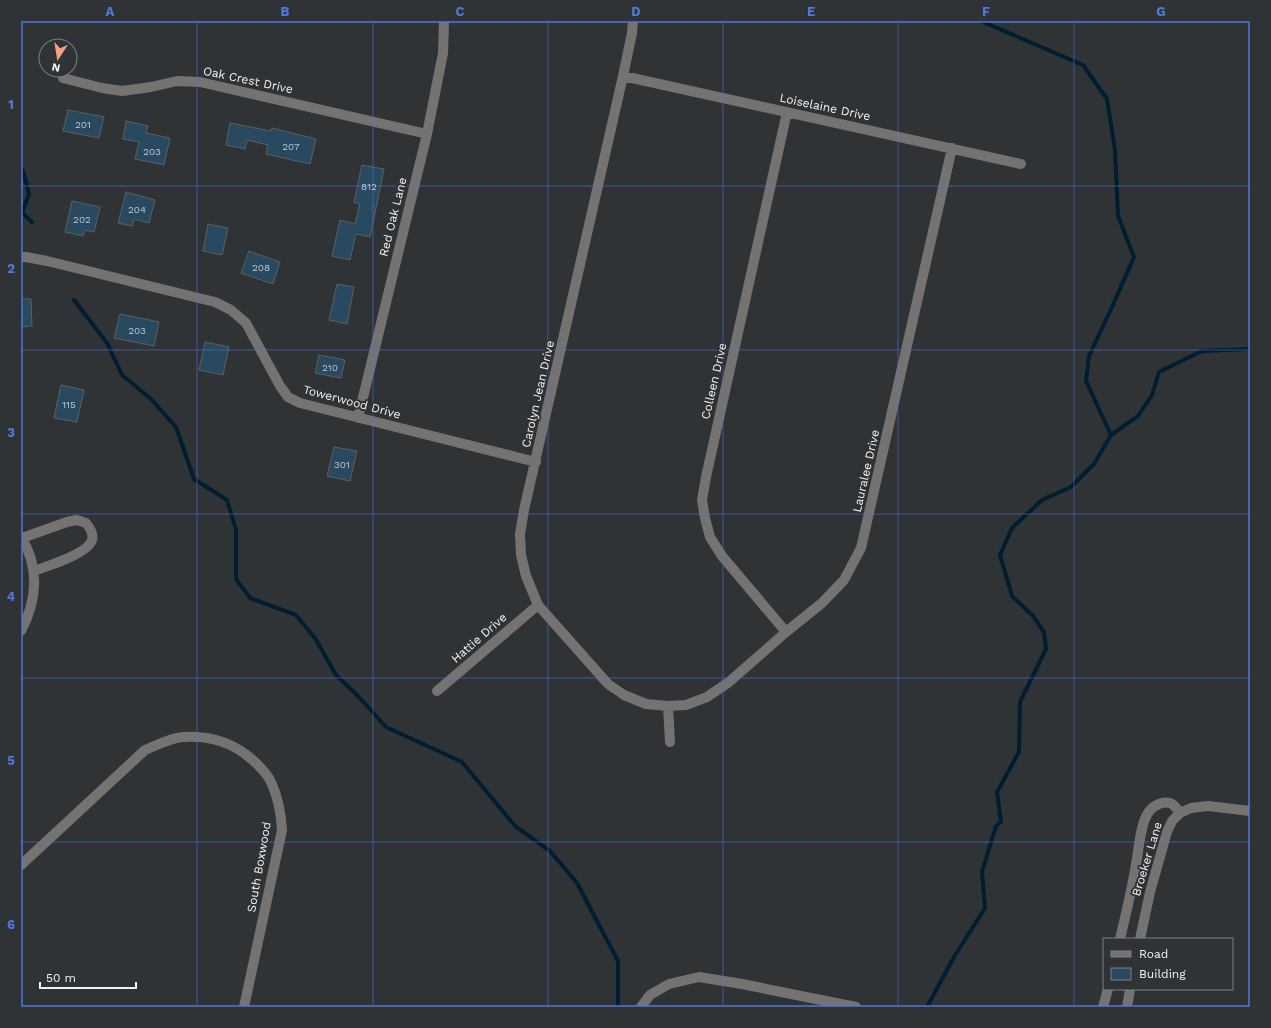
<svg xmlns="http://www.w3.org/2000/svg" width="1271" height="1028" font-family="'Work Sans',sans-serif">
<rect width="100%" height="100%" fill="#2f3336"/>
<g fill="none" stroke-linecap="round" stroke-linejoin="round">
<path stroke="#001d31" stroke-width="4" d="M981 21 1083 65 1107 99 1115 150 1118 216 1134 257 1112 307 1089 356 1086 381 1111 435
M21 170 23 171 29 194 22 213 32 222
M74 300 107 343 122 375 151 399 176 427 194 479 227 500 236 530V579L250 598 296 615 315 638 336 675 357 695 386 727 462 762 515 826 550 851 577 883 618 961V1007
M927 1007 954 957 985 908 982 872 996 826 1001 822 997 792 1019 752 1020 702 1046 649 1044 632 1033 616 1012 596 1000 555 1012 528 1042 500 1071 487 1094 464 1111 435 1138 416 1152 395 1159 372 1202 351 1250 349"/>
</g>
<path fill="#284960" stroke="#5c6063" d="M68 110 104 117 99 138 63 131Z
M126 121 148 126 146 133 170 138 164 165 135 159 139 142 123 139Z
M230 123 271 131 272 128 316 139 310 164 266 154 268 145 247 140 245 149 226 145Z
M362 165 384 169 370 237 356 234 350 260 332 256 340 220 355 224 360 204 354 202Z
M126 192 155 200 149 223 134 219 132 226 118 223Z
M72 201 100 207 94 232 85 230 83 236 65 232Z
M208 224 228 228 222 255 203 251Z
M249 251 280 262 273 284 241 273Z
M337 284 354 287 347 324 329 320Z
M21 299H31L32 326 21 327Z
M120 314 159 322 154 346 114 338Z
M205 342 229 347 223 375 199 370Z
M319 355 345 360 341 378 315 373Z
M61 385 84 390 77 422 54 418Z
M334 447 357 451 350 481 327 476Z"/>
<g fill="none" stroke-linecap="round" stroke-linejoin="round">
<path stroke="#757372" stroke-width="10" d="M633 21 632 33 623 76 524 510 520 534 521 555 526 576 538 605 608 684 624 695 646 704 668 706 686 705 707 697 729 682 786 632 822 603 844 580 861 548 952 148
M623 76 1021 164
M63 78 102 88 122 91 151 87 177 81 200 82 427 134
M21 257H26L47 261 215 302 231 310 246 323 280 386 288 397 300 403 536 462
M358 418 427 134 443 53 444 21
M21 537C40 567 37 601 21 631
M22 538 67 522 77 520 86 523C90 528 94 534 92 540 88 554 47 566 34 571
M786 632 722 556 710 537 705 518 702 500 706 477 787 112
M437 691 538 605
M668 706 670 742
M21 865 145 750C157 745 170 738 183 737 212 735 235 743 256 763 261 768 268 775 271 782 278 797 281 813 282 830L244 1007
M1120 939C1126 914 1132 889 1136 864 1139 849 1140 825 1148 813 1153 805 1164 800 1172 804 1175 806 1178 810 1180 813
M1140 939 1150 892 1167 832 1172 821 1180 813 1191 808 1208 806 1250 811
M641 1007 650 995 669 984 699 977 742 984 856 1007
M1103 1007 1108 989
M1127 1007 1130 989"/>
</g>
<path fill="none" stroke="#5277df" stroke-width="1" stroke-opacity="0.55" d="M197 21V1007M373 21V1007M548 21V1007M723 21V1007M898 21V1007M1074 21V1007M21 186H1250M21 350H1250M21 514H1250M21 678H1250M21 842H1250"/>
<g text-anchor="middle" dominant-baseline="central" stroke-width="4" stroke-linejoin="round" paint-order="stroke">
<g font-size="10" fill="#bec8d0">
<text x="83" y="124">201</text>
<text x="291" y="146">207</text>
<text x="152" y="151">203</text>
<text x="369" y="186">812</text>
<text x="137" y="209">204</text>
<text x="82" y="219">202</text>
<text x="261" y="267">208</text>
<text x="137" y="330">203</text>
<text x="330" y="367">210</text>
<text x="69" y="404">115</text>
<text x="342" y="464">301</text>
</g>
<g font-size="12" fill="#f0f3f5" stroke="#2f3336">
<text transform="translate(248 80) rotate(12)">Oak Crest Drive</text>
<text transform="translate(825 107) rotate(12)">Loiselaine Drive</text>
<text transform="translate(393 217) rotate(-76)">Red Oak Lane</text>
<text transform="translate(714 381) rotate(-77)">Colleen Drive</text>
<text transform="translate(538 394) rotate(-77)">Carolyn Jean Drive</text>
<text transform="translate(352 402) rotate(15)">Towerwood Drive</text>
<text transform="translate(866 471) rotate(-77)">Lauralee Drive</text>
<text transform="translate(479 638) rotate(-41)">Hattie Drive</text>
<text transform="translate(1147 859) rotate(-73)">Broeker Lane</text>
<text transform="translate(259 867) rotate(-80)">South Boxwood</text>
</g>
</g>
<rect width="1271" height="1028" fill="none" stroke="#2f3336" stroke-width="44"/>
<rect x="1103" y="938" width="130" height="52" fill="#2f3336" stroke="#7c8082"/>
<rect x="1111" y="951" width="20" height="6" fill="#757372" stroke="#7c8082"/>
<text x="1139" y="958" font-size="12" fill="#f0f3f5">Road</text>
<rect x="1111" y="968" width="20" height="12" fill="#284960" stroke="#7c8082"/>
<text x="1139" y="978" font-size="12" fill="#f0f3f5">Building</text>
<g transform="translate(58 58) rotate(192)"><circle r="19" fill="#2f3336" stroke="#7c8082"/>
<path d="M0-3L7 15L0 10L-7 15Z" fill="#f2a07f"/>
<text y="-6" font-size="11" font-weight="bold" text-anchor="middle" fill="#f0f3f5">N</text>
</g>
<path d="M40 982v6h96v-6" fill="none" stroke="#f0f3f5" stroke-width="2"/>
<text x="46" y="982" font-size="12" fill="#f0f3f5" stroke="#2f3336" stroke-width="3" paint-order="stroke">50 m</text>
<rect x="22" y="22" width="1227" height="984" fill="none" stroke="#5277df" stroke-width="1.5"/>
<g font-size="13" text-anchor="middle" font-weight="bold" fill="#5277df">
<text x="110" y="16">A</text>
<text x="285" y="16">B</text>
<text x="460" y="16">C</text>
<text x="636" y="16">D</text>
<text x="811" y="16">E</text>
<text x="986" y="16">F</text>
<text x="1161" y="16">G</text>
<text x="11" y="109">1</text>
<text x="11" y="273">2</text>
<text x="11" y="437">3</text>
<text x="11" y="601">4</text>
<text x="11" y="765">5</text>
<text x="11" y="929">6</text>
</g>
</svg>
